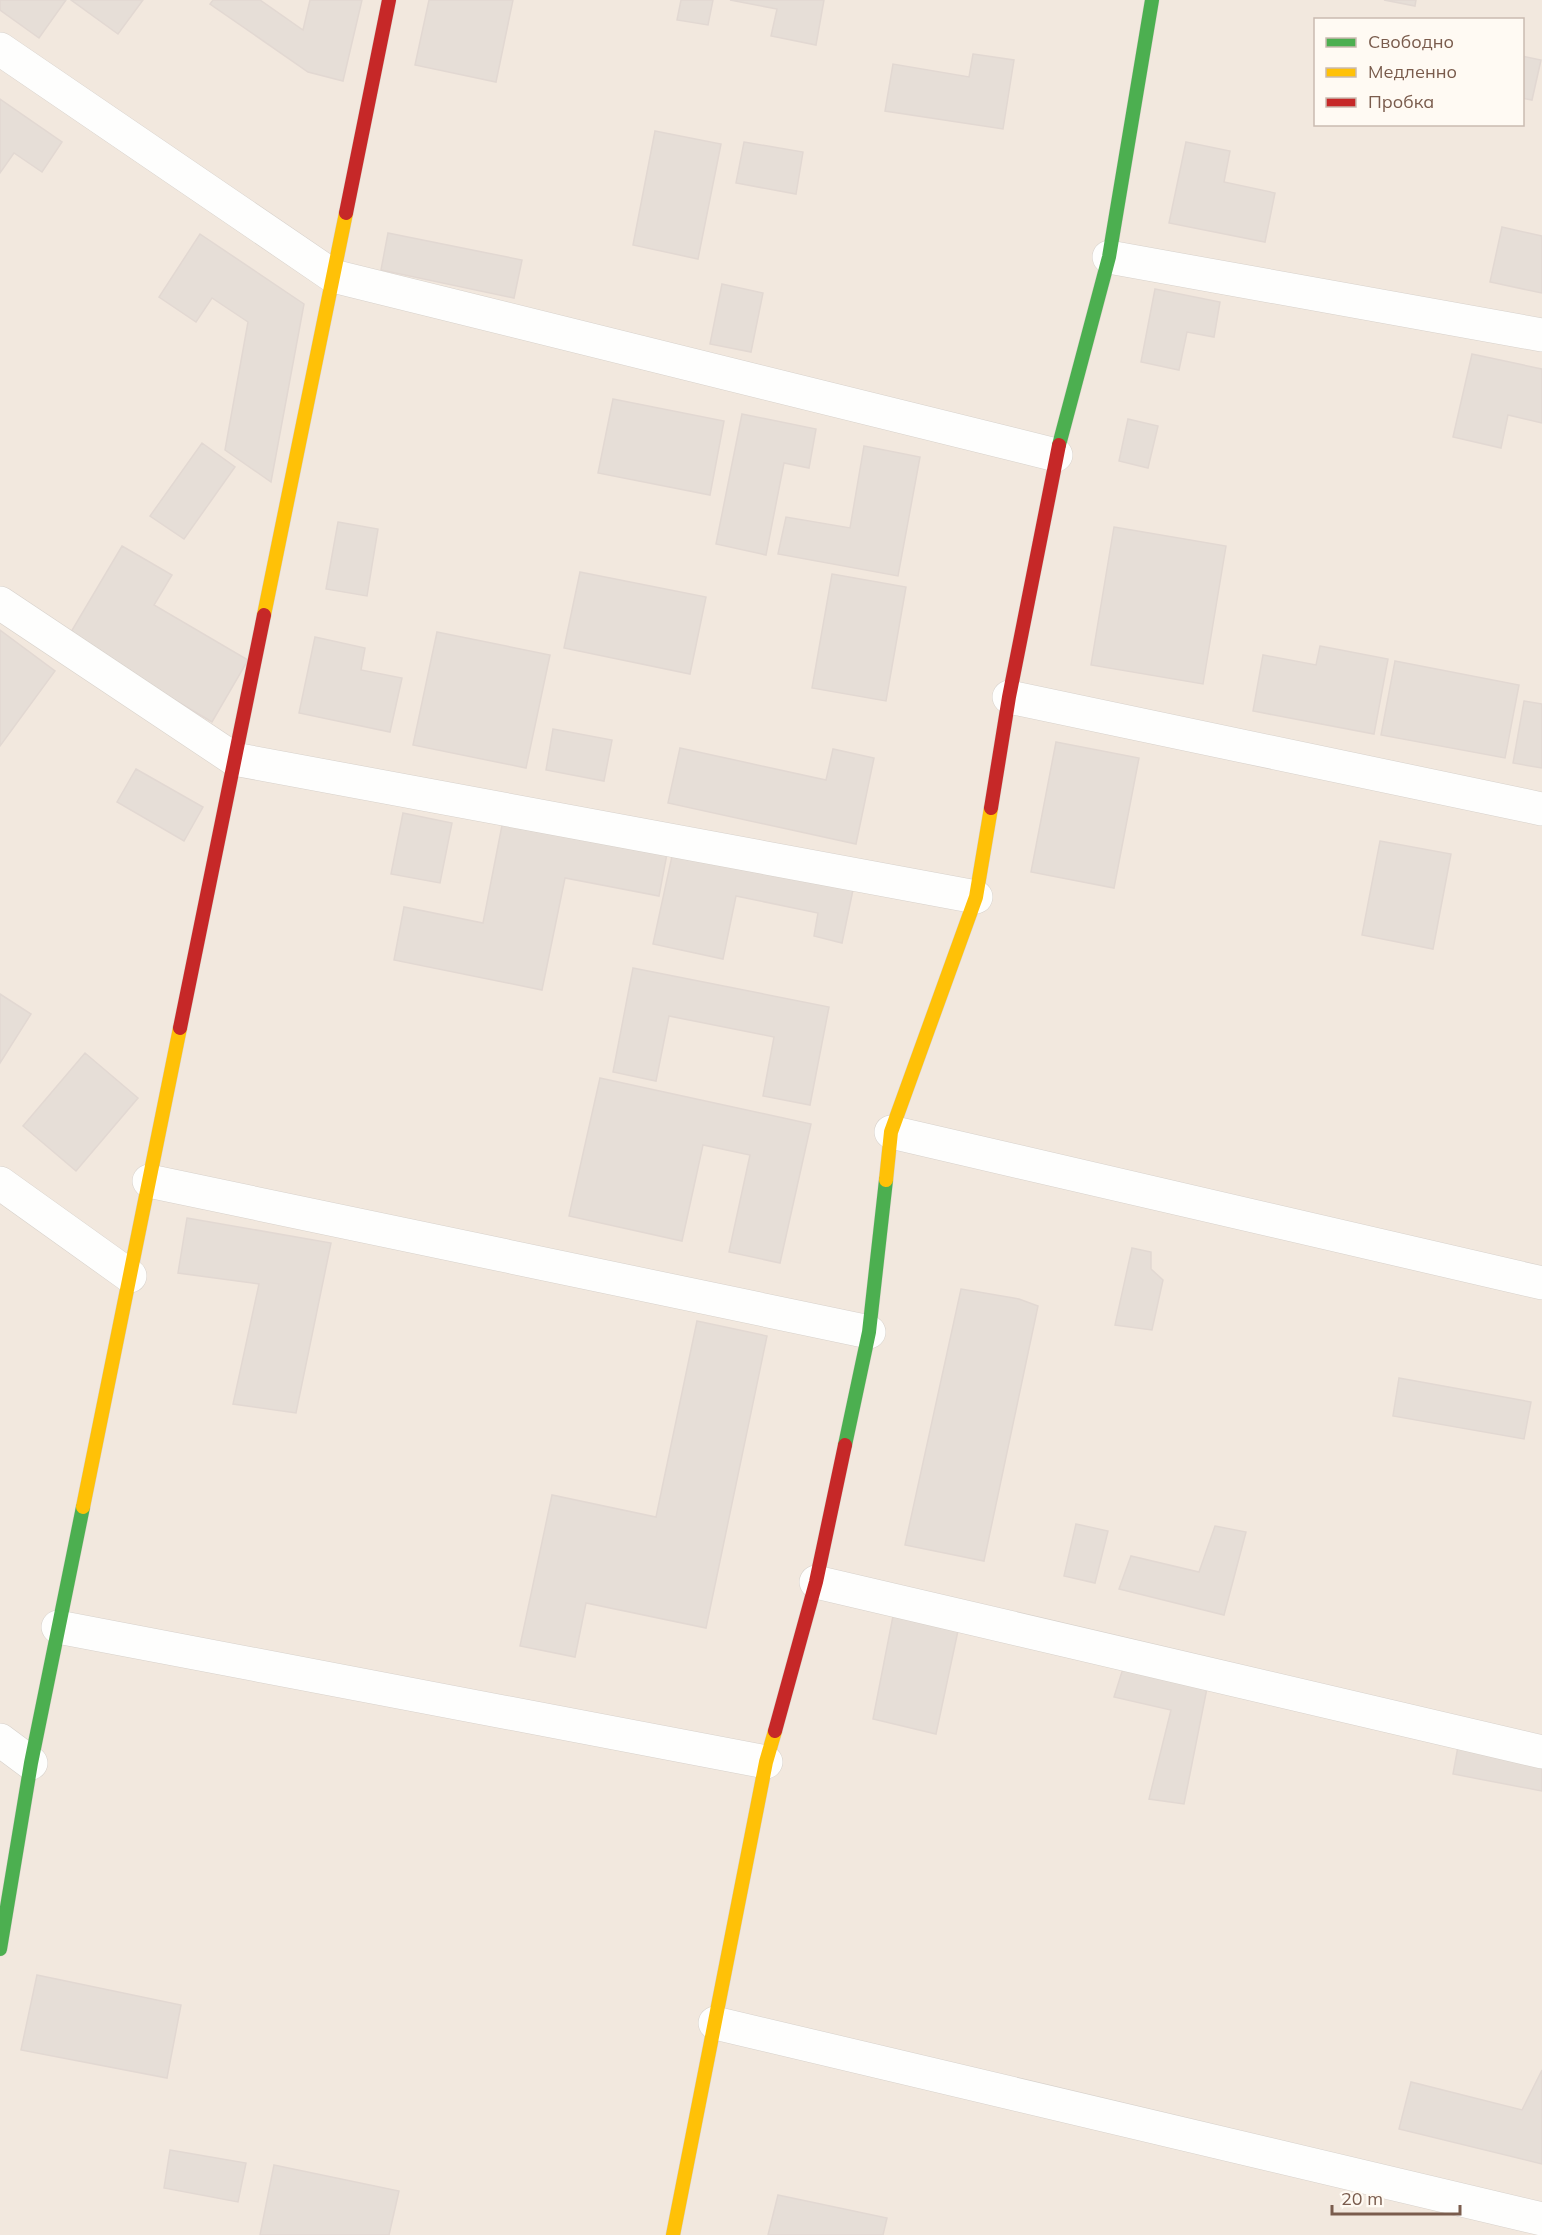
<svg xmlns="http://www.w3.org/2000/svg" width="1542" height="2235" font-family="Mulish,sans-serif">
<rect width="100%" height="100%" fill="#f9f5f0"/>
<path fill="#f2e8de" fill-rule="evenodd" d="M0 0H1542V2235H0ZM1316 20H1522V124H1316Z"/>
<path fill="#e6ded7" stroke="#e2d8d2" stroke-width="1.5" d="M0 0H66L39 38 0 10Z
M71 0H143L118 34Z
M213 0H260L303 30 310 0H362L343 81 308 72 210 4Z
M429 0H513L496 82 415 65Z
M681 0H713L708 25 677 20Z
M730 0H824L816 45 771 36 777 9Z
M1384 0H1416L1415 6Z
M973 54 1014 60 1003 129 885 111 893 64 969 77Z
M1522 56 1541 60 1532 100 1522 98Z
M0 99 62 142 42 172 14 153 0 173Z
M655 131 721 144 698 259 633 245Z
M744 142 803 152 796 194 736 183Z
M1186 142 1230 151 1224 182 1275 193 1265 242 1169 223Z
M1502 227 1542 236V293L1490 282Z
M388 233 522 260 514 298 381 270Z
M200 234 304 304 271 482 225 450 248 322 212 298 196 322 159 297Z
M722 284 763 293 751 352 710 344Z
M1155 289 1220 302 1214 337 1187 332 1179 370 1141 362Z
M1472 354 1542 369V423L1508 415 1501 448 1453 437Z
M613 399 724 421 710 495 598 473Z
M742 414 816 429 809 468 784 463 766 555 716 544Z
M1128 419 1158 426 1148 468 1119 461Z
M202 443 235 467 184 539 150 516Z
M864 446 920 457 898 576 778 554 786 517 850 528Z
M338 522 378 529 367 596 326 589Z
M1114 527 1226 546 1203 684 1091 665Z
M122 546 172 575 154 605 248 660 212 722 68 637Z
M580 572 706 597 690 674 564 648Z
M832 574 906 587 886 701 812 688Z
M0 630 55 671 0 746Z
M437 632 550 655 526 768 413 745Z
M315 637 365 648 361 670 402 678 390 732 299 713Z
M1320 646 1388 659 1374 734 1253 711 1263 655 1316 665Z
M1395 661 1519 685 1505 758 1381 735Z
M1524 701 1542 704V768L1513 763Z
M553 729 612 740 604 781 546 770Z
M1056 742 1139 758 1114 888 1031 872Z
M680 748 826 780 833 749 874 758 856 844 668 803Z
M136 769 203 807 184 841 117 802Z
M505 810 669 843 659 896 565 878 542 990 394 960 404 907 483 923Z
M403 813 452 823 440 883 391 874Z
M1380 841 1451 854 1433 949 1362 935Z
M674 847 854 885 842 943 814 936 818 913 736 896 723 959 653 944Z
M633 968 829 1007 810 1105 763 1096 774 1037 669 1016 656 1081 613 1072Z
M0 994 31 1014 0 1063Z
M85 1053 138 1098 76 1171 23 1126Z
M600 1078 811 1124 780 1263 729 1252 750 1155 703 1145 682 1241 569 1216Z
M187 1218 331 1243 296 1413 233 1404 259 1284 178 1273Z
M1132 1248 1151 1252V1269L1163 1280 1152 1330 1115 1325Z
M961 1289 1019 1299 1038 1306 984 1561 905 1545Z
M697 1321 767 1336 706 1628 586 1603 575 1657 520 1646 552 1495 656 1517Z
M1399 1378 1531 1402 1524 1439 1393 1416Z
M1076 1524 1108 1531 1095 1583 1064 1576Z
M1215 1526 1246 1532 1224 1615 1119 1589 1131 1556 1199 1572Z
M894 1611 959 1626 936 1734 873 1719Z
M1125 1662 1209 1678 1184 1804 1149 1799 1171 1710 1114 1697Z
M1459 1741 1542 1756V1791L1453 1774Z
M37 1975 181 2005 167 2078 21 2050Z
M1542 2070V2164L1399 2129 1411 2082 1522 2110Z
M170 2150 246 2163 238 2202 164 2188Z
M274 2165 399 2191 389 2235H260Z
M778 2195 887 2218 883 2235H768Z"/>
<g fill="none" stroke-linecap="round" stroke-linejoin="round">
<g stroke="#d7d1cb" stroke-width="34">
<path id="street" d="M0 49 333 276 1056 455
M1109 257 1542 335
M0 603 234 759 976 897
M1009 697 1542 809
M891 1132 1542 1283
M149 1181 869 1332
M0 1183 130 1276
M816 1582 1542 1752
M58 1627 766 1762
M0 1740 31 1763
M715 2023 1542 2219"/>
</g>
<g stroke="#d9d2cb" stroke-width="15">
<path id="fast" d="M1059 445 1109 257 1152 0
M845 1445 869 1332 886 1180
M0 1949 31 1763 83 1507"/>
</g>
<g stroke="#d9d2cb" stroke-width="15">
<path id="slow" d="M264 615 346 213
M886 1180 891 1132 976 897 991 808
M83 1507 180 1028
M673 2235 766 1762 775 1731"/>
</g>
<g stroke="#d9d2cb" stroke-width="15">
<path id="jam" d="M346 213 389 0
M991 808 1009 697 1059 445
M180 1028 264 615
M775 1731 816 1582 845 1445"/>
</g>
<use href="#street" stroke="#fefefd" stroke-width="33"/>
<use href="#fast" stroke="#4caf50" stroke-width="14"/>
<use href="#slow" stroke="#ffc107" stroke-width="14"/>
<use href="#jam" stroke="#c62828" stroke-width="14"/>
</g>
<rect x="1314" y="18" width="210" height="108" fill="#fffaf3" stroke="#cabbb1" stroke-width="1.5"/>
<rect x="1326" y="38" width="30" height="9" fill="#4caf50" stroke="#cabbb1" stroke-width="1.5"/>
<text x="1368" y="48" font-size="18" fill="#7a5c4d">Свободно</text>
<rect x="1326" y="68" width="30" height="9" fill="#ffc107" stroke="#cabbb1" stroke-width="1.5"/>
<text x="1368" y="78" font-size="18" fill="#7a5c4d">Медленно</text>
<rect x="1326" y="98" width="30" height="9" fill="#c62828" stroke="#cabbb1" stroke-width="1.5"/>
<text x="1368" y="108" font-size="18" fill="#7a5c4d">Пробка</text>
<path d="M1332 2205v9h128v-9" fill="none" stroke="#7a5c4d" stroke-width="3"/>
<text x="1341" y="2205" font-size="18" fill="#7a5c4d" stroke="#fffaf3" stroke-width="4.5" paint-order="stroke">20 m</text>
</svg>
